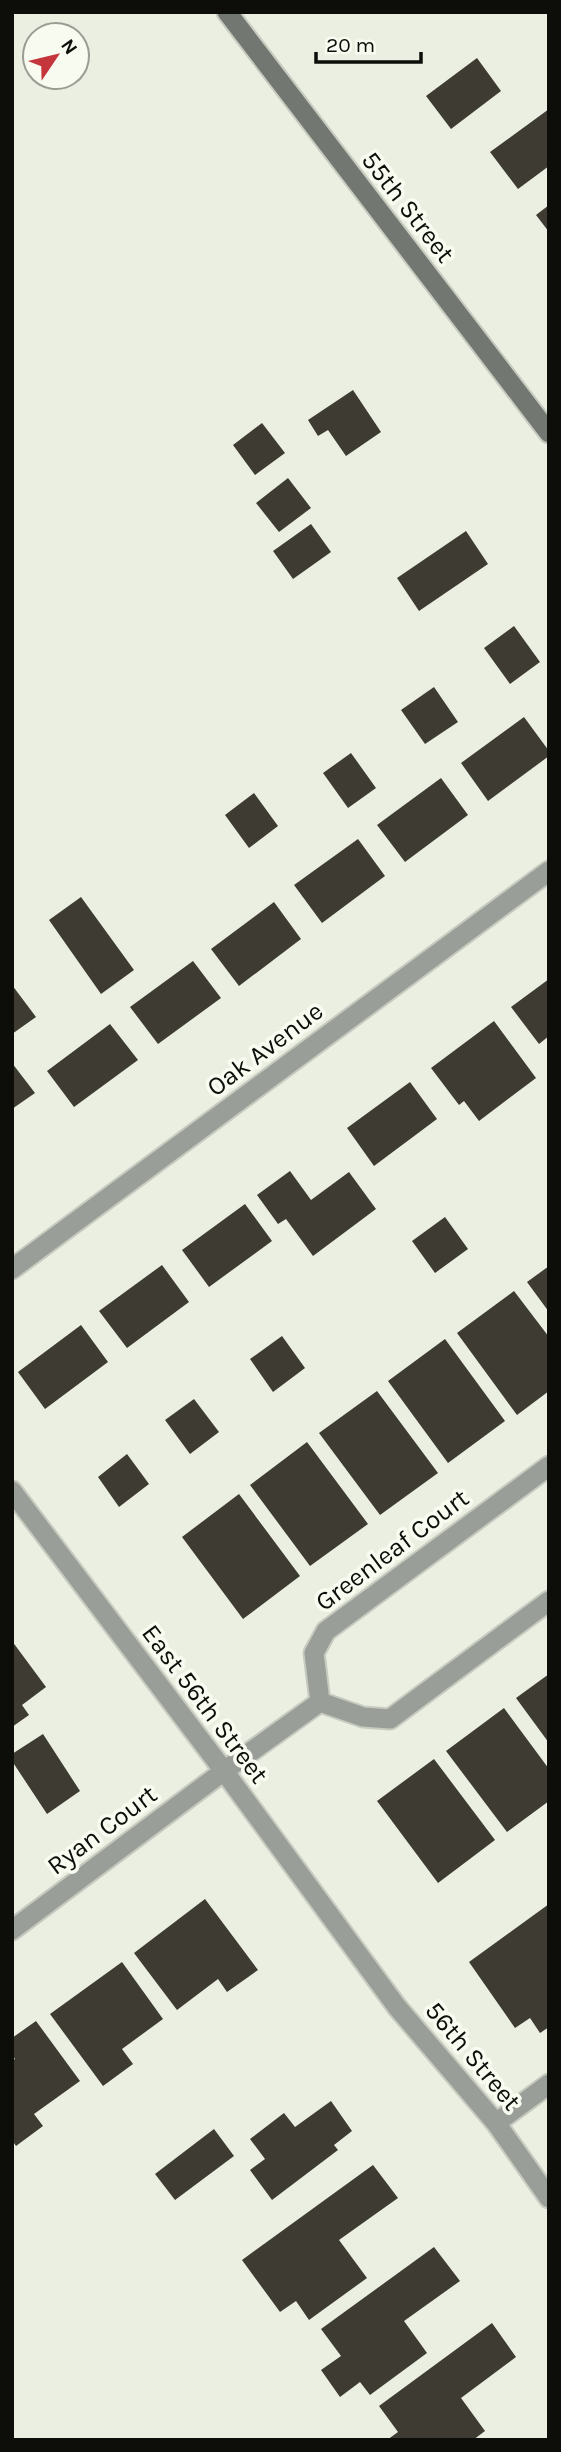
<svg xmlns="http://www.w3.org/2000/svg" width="561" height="2452" font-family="Karla,sans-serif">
<rect width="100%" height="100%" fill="#ebefe2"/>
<path fill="#3e3c32" d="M477 58 501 91 451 129 426 96Z
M549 109V166L518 189 490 152Z
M549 205V232L536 215Z
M353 390 381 432 346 456 328 430 318 436 308 420Z
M262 423 285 453 255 475 233 445Z
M288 478 311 508 279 532 256 503Z
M311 524 331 552 293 579 273 551Z
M466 531 488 564 419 611 397 578Z
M514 626 540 662 510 684 484 648Z
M434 687 458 722 425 744 401 710Z
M524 717 549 751V756L488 801 461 763Z
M351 753 376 788 348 808 323 773Z
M441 778 468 815 405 862 377 825Z
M254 793 278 826 249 848 225 815Z
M358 839 385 876 322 923 294 885Z
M81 897 134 970 101 994 49 920Z
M274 902 301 939 239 986 211 949Z
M193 961 221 998 158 1044 130 1007Z
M549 979V1036L539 1044 511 1007Z
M12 985 36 1017 12 1034Z
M494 1021 536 1078 479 1121 464 1101 459 1105 431 1068Z
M110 1024 138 1060 74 1107 47 1071Z
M12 1063 35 1093 12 1109Z
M410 1082 437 1119 374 1166 347 1128Z
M290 1171 311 1200 349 1172 376 1209 313 1256 286 1219 278 1224 257 1195Z
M245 1204 272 1241 209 1287 182 1250Z
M445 1217 468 1249 435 1273 412 1241Z
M162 1265 189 1302 127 1348 99 1311Z
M549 1266V1312L527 1282Z
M514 1291 549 1337V1391L517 1415 457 1333Z
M81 1325 108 1362 45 1409 18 1372Z
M282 1336 305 1368 273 1392 250 1359Z
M445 1339 505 1421 448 1463 388 1381Z
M377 1391 438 1473 380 1515 319 1433Z
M194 1399 219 1432 190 1454 165 1420Z
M307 1442 368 1524 310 1566 250 1485Z
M127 1454 149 1484 119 1507 98 1477Z
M239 1494 300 1576 243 1619 182 1537Z
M12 1641 46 1687 22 1705 29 1715 12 1727Z
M549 1674V1743L516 1698Z
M504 1708 549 1769V1801L507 1832 446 1751Z
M43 1734 80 1791 47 1814 12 1761V1754Z
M434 1759 495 1840 438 1883 377 1801Z
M205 1899 258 1970 227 1992 218 1979 177 2010 134 1953Z
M549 1904V2027L540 2033 530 2018 515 2028 469 1962Z
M122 1962 163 2019 122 2049 133 2064 103 2086 50 2014Z
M36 2021 80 2081 34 2114 43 2126 16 2146 12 2140V2061L15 2059 12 2055V2038Z
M331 2101 352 2131 334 2145 338 2150 272 2200 250 2170 265 2159 250 2139 284 2113 295 2127Z
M214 2129 234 2156 175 2200 155 2174Z
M373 2165 398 2198 339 2240 367 2278 309 2320 296 2301 280 2312 242 2260Z
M434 2247 460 2281 404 2321 427 2353 370 2395 360 2382 340 2397 321 2370 341 2356 321 2329Z
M492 2323 516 2357 461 2398 485 2431 473 2440H387L398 2432 379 2406Z"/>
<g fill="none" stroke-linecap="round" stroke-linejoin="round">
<g stroke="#c7cbbf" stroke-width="23">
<path id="minor" d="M12 1269 549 871
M12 1491 224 1771 397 2007 496 2123 549 2198
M320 1702 314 1653 326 1631 549 1466
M320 1702 363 1717 390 1719 549 1601
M12 1930 224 1771 320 1702
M496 2123 549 2084"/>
</g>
<g stroke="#c7cbbf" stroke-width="23">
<path id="secondary" d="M227 12 549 433"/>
</g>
<use href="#minor" stroke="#9a9e99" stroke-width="19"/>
<use href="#secondary" stroke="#727771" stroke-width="19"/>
</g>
<g text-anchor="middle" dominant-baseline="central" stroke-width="7" stroke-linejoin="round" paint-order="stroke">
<g font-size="26" fill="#0d0e0a" stroke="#f8fcf0">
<text transform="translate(408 207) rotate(52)">55th Street</text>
<text transform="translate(265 1049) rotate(-37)">Oak Avenue</text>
<text transform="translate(392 1550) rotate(-37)">Greenleaf Court</text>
<text transform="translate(205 1704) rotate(53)">East 56th Street</text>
<text transform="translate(102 1830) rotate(-37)">Ryan Court</text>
<text transform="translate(473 2056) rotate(50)">56th Street</text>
</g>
</g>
<rect width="561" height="2452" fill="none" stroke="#0d0e0a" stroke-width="28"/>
<g transform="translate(56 56) rotate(55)"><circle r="33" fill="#f8fcf0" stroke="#9a9d94" stroke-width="2"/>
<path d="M0-5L12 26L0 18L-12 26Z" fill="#c5353c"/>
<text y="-10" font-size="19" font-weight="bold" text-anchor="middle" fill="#0d0e0a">N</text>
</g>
<path d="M316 52v10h105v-10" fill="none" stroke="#0d0e0a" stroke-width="3.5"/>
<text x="326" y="52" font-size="21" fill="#0d0e0a" stroke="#f8fcf0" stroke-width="5" paint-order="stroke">20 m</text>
</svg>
